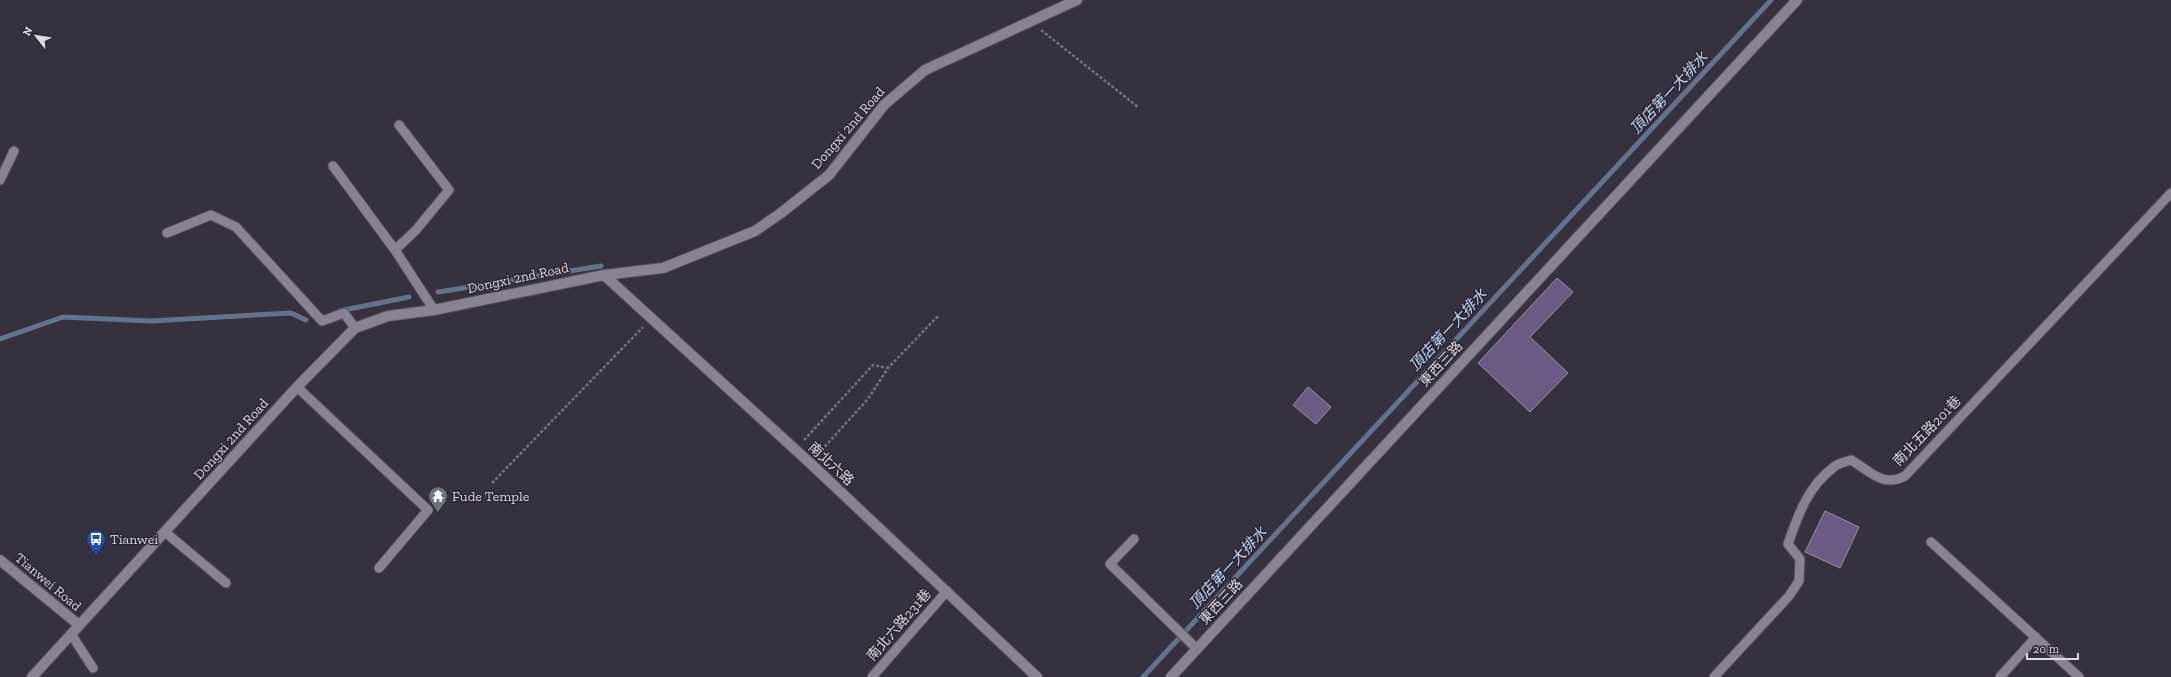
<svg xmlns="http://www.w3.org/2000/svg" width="2171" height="677" font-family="'Zilla Slab','Noto Sans TC',serif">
<rect width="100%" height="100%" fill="#36313e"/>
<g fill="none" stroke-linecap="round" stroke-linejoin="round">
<path stroke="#62738e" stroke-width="5" d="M438 292 601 266
M339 311 409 297
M0 339 63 317 151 321 291 313 306 320
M1143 677 1771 0"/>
</g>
<path fill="#6b5a83" stroke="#9791a1" d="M1557 278 1573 292 1530 337 1568 373 1530 412 1478 363Z
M1308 387 1331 407 1316 424 1293 405Z
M1825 511 1859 527 1840 568 1805 552Z"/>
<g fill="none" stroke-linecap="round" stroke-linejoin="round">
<g stroke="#534e5a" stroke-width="11">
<path id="lane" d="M333 166 395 250 434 310
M0 180 14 151
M167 233 211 215 236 227 322 321 344 313 355 328
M395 250 416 230 449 190 399 125
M297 387 428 510 379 568
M165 532 226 583
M1134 539 1110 564 1197 649
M1931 542 2079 677
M71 634 93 668
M872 677 947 591
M1714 677 1789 596 1799 581 1800 559 1788 544C1798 515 1808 486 1834 467 1838 463 1846 462 1851 460 1870 471 1883 488 1905 476L2171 193
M2000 677 2036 637"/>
</g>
<g stroke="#534e5a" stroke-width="12">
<path id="street" d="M604 275 810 463 1037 677
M0 560 79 625
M32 677 297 387 355 328 388 316 434 310 604 275 663 268 755 231 781 213 829 175 884 105 925 70 1077 0
M1171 677 1797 0"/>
</g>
<path stroke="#75717c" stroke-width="2.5" stroke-dasharray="3 2" stroke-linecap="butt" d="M1041 30 1138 107
M804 440 873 365 888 368
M818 454 868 399 888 368 939 315
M492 483 643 327"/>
<use href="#lane" stroke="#888292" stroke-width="9"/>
<use href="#street" stroke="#888292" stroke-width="10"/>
</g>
<defs>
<g id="temple-pin" transform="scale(1)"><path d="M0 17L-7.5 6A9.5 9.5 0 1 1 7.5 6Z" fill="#6b7280" stroke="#2c2734"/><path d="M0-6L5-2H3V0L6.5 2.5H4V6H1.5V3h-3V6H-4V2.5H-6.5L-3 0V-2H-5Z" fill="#fff"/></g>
<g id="bus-pin" transform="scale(1)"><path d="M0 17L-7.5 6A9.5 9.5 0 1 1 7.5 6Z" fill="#1a4fb4" stroke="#2c2734"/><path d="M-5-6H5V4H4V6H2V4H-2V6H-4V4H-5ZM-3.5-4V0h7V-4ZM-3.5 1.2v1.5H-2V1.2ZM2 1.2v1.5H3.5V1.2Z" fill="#fff"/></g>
</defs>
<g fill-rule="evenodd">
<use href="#temple-pin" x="438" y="496"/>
<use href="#bus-pin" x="96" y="539"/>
</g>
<g text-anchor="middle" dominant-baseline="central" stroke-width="3" stroke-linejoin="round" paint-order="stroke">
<g font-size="14" fill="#dcd9e1" stroke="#2c2734">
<text transform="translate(848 128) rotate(-49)">Dongxi 2nd Road</text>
<text transform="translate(518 278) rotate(-12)">Dongxi 2nd Road</text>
<text transform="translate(1441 364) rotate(-47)">東西三路</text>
<text transform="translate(1927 431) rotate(-46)">南北五路201巷</text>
<text transform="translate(231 439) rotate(-48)">Dongxi 2nd Road</text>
<text transform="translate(831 464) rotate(43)">南北六路</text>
<text transform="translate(48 582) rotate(40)">Tianwei Road</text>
<text transform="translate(1221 602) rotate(-47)">東西三路</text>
<text transform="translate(899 625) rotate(-49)">南北六路231巷</text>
</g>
<g font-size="14" fill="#dcd9e1" stroke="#2c2734" text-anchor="start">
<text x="452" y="496">Fude Temple</text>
<text x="110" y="539">Tianwei</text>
</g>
<g font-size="15" font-style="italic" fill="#bdd8fc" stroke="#2c2734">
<text transform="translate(1669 93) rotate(-47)">頂店第一大排水</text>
<text transform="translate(1448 330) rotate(-47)">頂店第一大排水</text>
<text transform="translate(1228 568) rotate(-47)">頂店第一大排水</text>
</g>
</g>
<g transform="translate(36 36) rotate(300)" stroke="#2c2734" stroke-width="3" paint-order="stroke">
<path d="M0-3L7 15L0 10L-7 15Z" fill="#dcd9e1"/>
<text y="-6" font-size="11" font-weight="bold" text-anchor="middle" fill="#dcd9e1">N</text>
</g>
<path d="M2027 653v6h51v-6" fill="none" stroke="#dcd9e1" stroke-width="2"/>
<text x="2033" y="653" font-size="12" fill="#dcd9e1" stroke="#2c2734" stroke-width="3" paint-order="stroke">20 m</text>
</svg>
